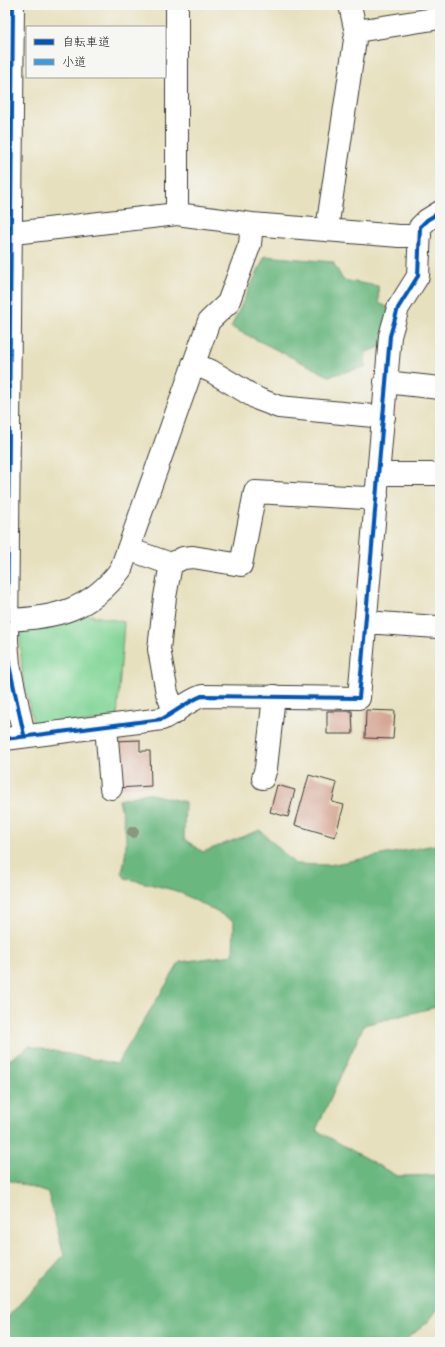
<svg xmlns="http://www.w3.org/2000/svg" width="445" height="1347" font-family="'Playpen Sans','Klee One',sans-serif">
<rect width="100%" height="100%" fill="#f6f6f2"/>
<filter id="ink" filterUnits="userSpaceOnUse"><feTurbulence type="fractalNoise" baseFrequency=".025" numOctaves="2"/><feDisplacementMap in="SourceGraphic" scale="8" xChannelSelector="R" yChannelSelector="G"/><feConvolveMatrix kernelMatrix="1 2 1 2 8 2 1 2 1" color-interpolation-filters="sRGB"/></filter>
<filter id="wash" filterUnits="userSpaceOnUse"><feTurbulence type="fractalNoise" baseFrequency=".012" numOctaves="4" result="noise"/><feDisplacementMap in="SourceGraphic" scale="16" xChannelSelector="R" yChannelSelector="G"/><feGaussianBlur stdDeviation="0.9" result="paint"/><feColorMatrix in="noise" values="0 0 0 0 0 0 0 0 0 0 0 0 0 0 0 0 0 1.4 0 .05"/><feComposite in="paint" operator="in"/></filter>
<g filter="url(#wash)">
<rect width="100%" height="100%" fill="#e7e0be"/>
<path fill="#83d698" stroke="#50795a" d="M79 613 124 622 117 718 41 728 33 723 22 672 20 634 29 626Z"/>
<path fill="#6ab780" stroke="#436a4e" d="M265 256 333 262 343 280 378 286 379 303 392 309 381 347 366 352 365 367 329 376 231 327Z
M147 793 185 802 184 839 203 852 260 830 295 864 329 865 440 844V1006L364 1025 316 1130 397 1176 440 1175V1306L429 1321 403 1342H5V1320L64 1255 48 1193 5 1179V1063L29 1046 117 1064 180 962 233 955 234 921 177 891 125 878 122 872C129 843 126 828 119 800Z"/>
<g id="blocks">
<path fill="#d5a694" d="M366 710 395 711 393 739 365 738Z
M327 711H352L353 734H327Z
M140 740V751H150L151 786 117 788 114 741Z
M309 775 337 783 332 802 344 805 335 837 295 825Z
M277 785 295 790 288 817 270 812Z"/>
</g>
</g>
<g filter="url(#ink)">
<use href="#blocks" fill-opacity="0" stroke="#3a3934" stroke-width="1"/>
<g fill="none" stroke-linecap="round" stroke-linejoin="round">
<g stroke="#3a3934" stroke-width="24">
<path id="minor" d="M13 5 7 641 9 665 24 735
M356 33 363 30 440 18
M177 214V5
M327 229 356 33 350 5
M5 234 177 214 252 224 399 236H420
M193 364 211 371 258 399 279 407 384 417
M385 382 440 388
M379 474H440
M128 549 171 564 183 558 193 557 241 565 255 492 365 498 377 495
M171 564 165 597 159 649 167 693 175 713
M7 620C56 618 91 610 121 569L209 321 228 303 250 244 252 224
M365 622 437 627
M106 726 111 788
M5 739 162 719C176 712 188 701 202 696L359 698 390 336 398 308 418 276 420 227 427 220 440 212
M263 778 266 768 274 696"/>
</g>
<use href="#minor" stroke="#fff" stroke-width="22"/>
<path stroke="#3c9bdf" stroke-width="3" stroke-dasharray="6 3" stroke-linecap="butt" d="M431 1342 440 1336"/>
<g stroke="#f6f6f2" stroke-width="6">
<path id="cycleway" d="M13 5 7 641 9 665 24 735
M5 739 162 719C176 712 188 701 202 696L359 698 390 336 398 308 418 276 420 227 427 220 440 212"/>
</g>
<use href="#cycleway" stroke="#0057b8" stroke-width="4"/>
</g>
<circle fill="#8b987d" cx="133" cy="832" r="6"/>
</g>
<rect width="445" height="1347" fill="none" stroke="#f6f6f2" stroke-width="20"/>
<rect x="26" y="26" width="140" height="52" fill="#f6f6f2" stroke="#9f9f9c"/>
<rect x="34" y="39" width="20" height="6" fill="#0057b8" stroke="#9f9f9c"/>
<text x="62" y="46" font-size="12" fill="#1c1c1c">自転車道</text>
<rect x="34" y="59" width="20" height="6" fill="#3c9bdf" stroke="#9f9f9c"/>
<text x="62" y="66" font-size="12" fill="#1c1c1c">小道</text>
</svg>
